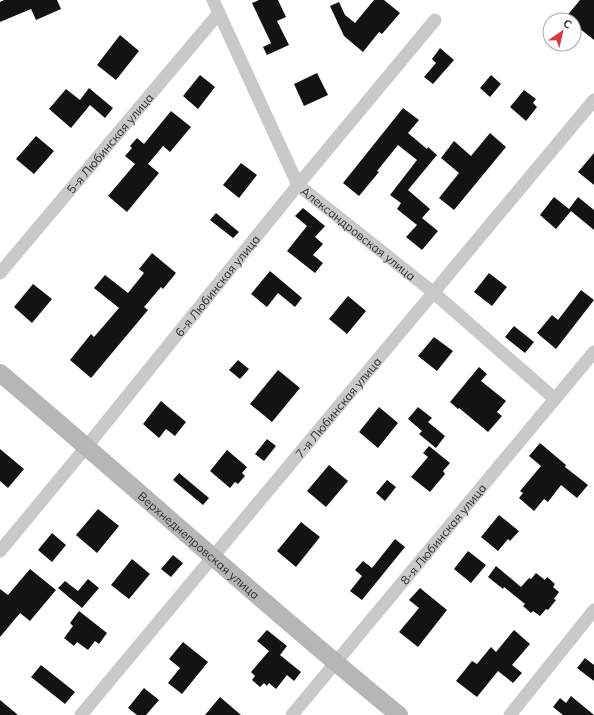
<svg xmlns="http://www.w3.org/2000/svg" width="594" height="715" font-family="Mulish,sans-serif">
<rect width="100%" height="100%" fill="#fff"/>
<path fill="#131313" d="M4 0H57L61 9 36 20 31 9 0 22V2Z
M259 0H278L286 17 277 21 289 45 267 55 263 47 271 43 252 3Z
M374 0H384L400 13 382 34 379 32 363 52 344 36 330 6 339 2 345 15 355 23Z
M580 0H594V40L574 24V20H569L566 17Z
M120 35 139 51 116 80 97 65Z
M440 48 454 60 433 84 424 77 436 63 432 59Z
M317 73 328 95 304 106 294 84Z
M200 75 215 87 198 109 183 96Z
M491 75 501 84 490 97 480 88Z
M89 88 113 108 105 118 90 105 71 128 49 109 66 89 80 100Z
M524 90 536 99 533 103 537 107 526 121 510 107Z
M403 108 419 120 408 133 427 149 428 147 437 155 408 190 430 209 422 218 438 231 422 250 406 237 417 225 397 209 401 203 390 195 417 160 398 145 377 171 379 172 359 196 343 183Z
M171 111 191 127 170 152 163 146 148 164 159 173 127 212 108 196 135 164 125 156 132 148 130 146 137 138 144 144Z
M490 133 506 147 454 210 439 198 459 173 441 158 454 141 471 156Z
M36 136 54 151 34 174 16 159Z
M594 153V185L578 172Z
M241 163 257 175 239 198 223 185Z
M554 197 569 209 578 197 594 210V230L571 211 556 229 540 215Z
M303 208 325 226 315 237 323 244 313 255 323 263 315 273 287 251 307 226 295 216Z
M216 213 239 232 233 238 210 220Z
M152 253 176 273 163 289 161 287 144 307 148 310 91 378 70 360 91 334 94 337 119 308 94 288 105 275 128 293 144 273 139 269Z
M270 271 302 298 295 307 278 293 267 307 251 294Z
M489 273 507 287 492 306 474 292Z
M33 284 52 299 32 323 14 307Z
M581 290 594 300 556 349 537 333 552 315 558 320Z
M348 296 366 311 347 334 329 319Z
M514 326 534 342 525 353 505 337Z
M434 337 453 351 437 371 418 356Z
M238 360 249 369 240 379 229 370Z
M479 367 487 374 481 381 506 401 497 412 502 416 488 432 459 408 458 409 450 402Z
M278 370 300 388 272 422 250 404Z
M161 401 186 422 175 436 166 429 159 438 143 424Z
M379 407 398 423 378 448 359 432Z
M418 407 432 418 428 422 445 436 436 448 419 434 422 431 408 419Z
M267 439 276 446 264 461 255 454Z
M540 443 566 465 565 467 588 485 577 498 561 485 548 502 544 499 534 511 519 498 523 493 520 491 541 466 529 456Z
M429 446 450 463 443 471 445 474 430 492 411 477 428 457 423 453Z
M0 449 24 469 8 488 0 481Z
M227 450 247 467 242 473 245 476 238 484 235 482 230 488 210 471Z
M329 465 348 481 326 507 307 491Z
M179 473 209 498 203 505 173 480Z
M387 480 396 487 385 501 376 493Z
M98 509 119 526 97 553 76 535Z
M499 515 519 531 510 541 508 539 498 551 481 537Z
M301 522 320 537 296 567 277 551Z
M52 533 66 545 52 562 38 550Z
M395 539 405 547 362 600 350 591 362 576 355 570 363 561 372 568Z
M468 551 486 565 471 583 454 569Z
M173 555 183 563 171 577 161 569Z
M132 559 150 574 129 599 111 585Z
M496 566 521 587 529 578 531 579 536 573 545 580 547 577 555 584 553 587 559 592 554 599 556 600 548 610 546 609 540 616 533 611 531 613 523 606 525 604 504 587 503 589 488 577Z
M30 569 56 590 30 621 20 613 0 637V589L8 595Z
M88 579 99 588 82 608 58 588 65 581 78 591Z
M420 588 447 610 418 647 399 632 419 608 409 600Z
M79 611 107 633 99 644 95 641 88 650 77 642 74 646 64 638 73 626 70 623Z
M267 630 287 646 280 655 301 672 294 681 287 675 276 689 269 683 267 686 264 683 260 687 252 680 255 676 251 672 269 651 257 641Z
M514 630 530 644 512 665 522 673 513 683 498 671 477 697 456 681 472 661 477 664 491 647 496 652Z
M183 642 208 662 182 694 168 683 180 668 169 659Z
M585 658 594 665V681L577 668Z
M41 665 75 692 65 704 31 677Z
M144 688 159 700 146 715H137L128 708Z
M571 696 594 715H563L553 707 560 698 566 703Z
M220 697 241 715H205Z
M0 700 18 715H0Z"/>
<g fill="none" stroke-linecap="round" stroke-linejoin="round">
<g stroke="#c9c9c9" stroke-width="13">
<path id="s1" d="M213 0 298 185 434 293 555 399"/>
<path id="s2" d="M0 273 219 13"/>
<path id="s3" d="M0 551 87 446 298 185 435 20"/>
<path id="s4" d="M81 715 594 100"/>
<path id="s5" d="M292 715 594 352"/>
<path d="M510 715 594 610"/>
</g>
<path stroke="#b6b6b6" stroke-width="18" id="s6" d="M0 373C134 486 263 604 399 715"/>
</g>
<g text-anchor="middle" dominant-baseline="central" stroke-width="4" stroke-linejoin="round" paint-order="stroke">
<g font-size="12" fill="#2c2c2c" stroke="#fff">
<text stroke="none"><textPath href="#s2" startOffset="170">5-я Любинская улица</textPath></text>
<text stroke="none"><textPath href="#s1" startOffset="281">Александровская улица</textPath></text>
<text stroke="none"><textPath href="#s3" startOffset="343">6-я Любинская улица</textPath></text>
<text stroke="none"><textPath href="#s4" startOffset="401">7-я Любинская улица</textPath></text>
<text stroke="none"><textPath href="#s5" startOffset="236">8-я Любинская улица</textPath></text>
<text stroke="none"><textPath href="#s6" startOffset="263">Верхнеднепровская улица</textPath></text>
</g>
</g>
<g transform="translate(562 32) rotate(34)"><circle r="19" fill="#ffffff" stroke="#ababab"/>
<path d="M0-3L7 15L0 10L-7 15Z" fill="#d93841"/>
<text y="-6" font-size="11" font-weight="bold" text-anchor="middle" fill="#2c2c2c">С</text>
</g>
</svg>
